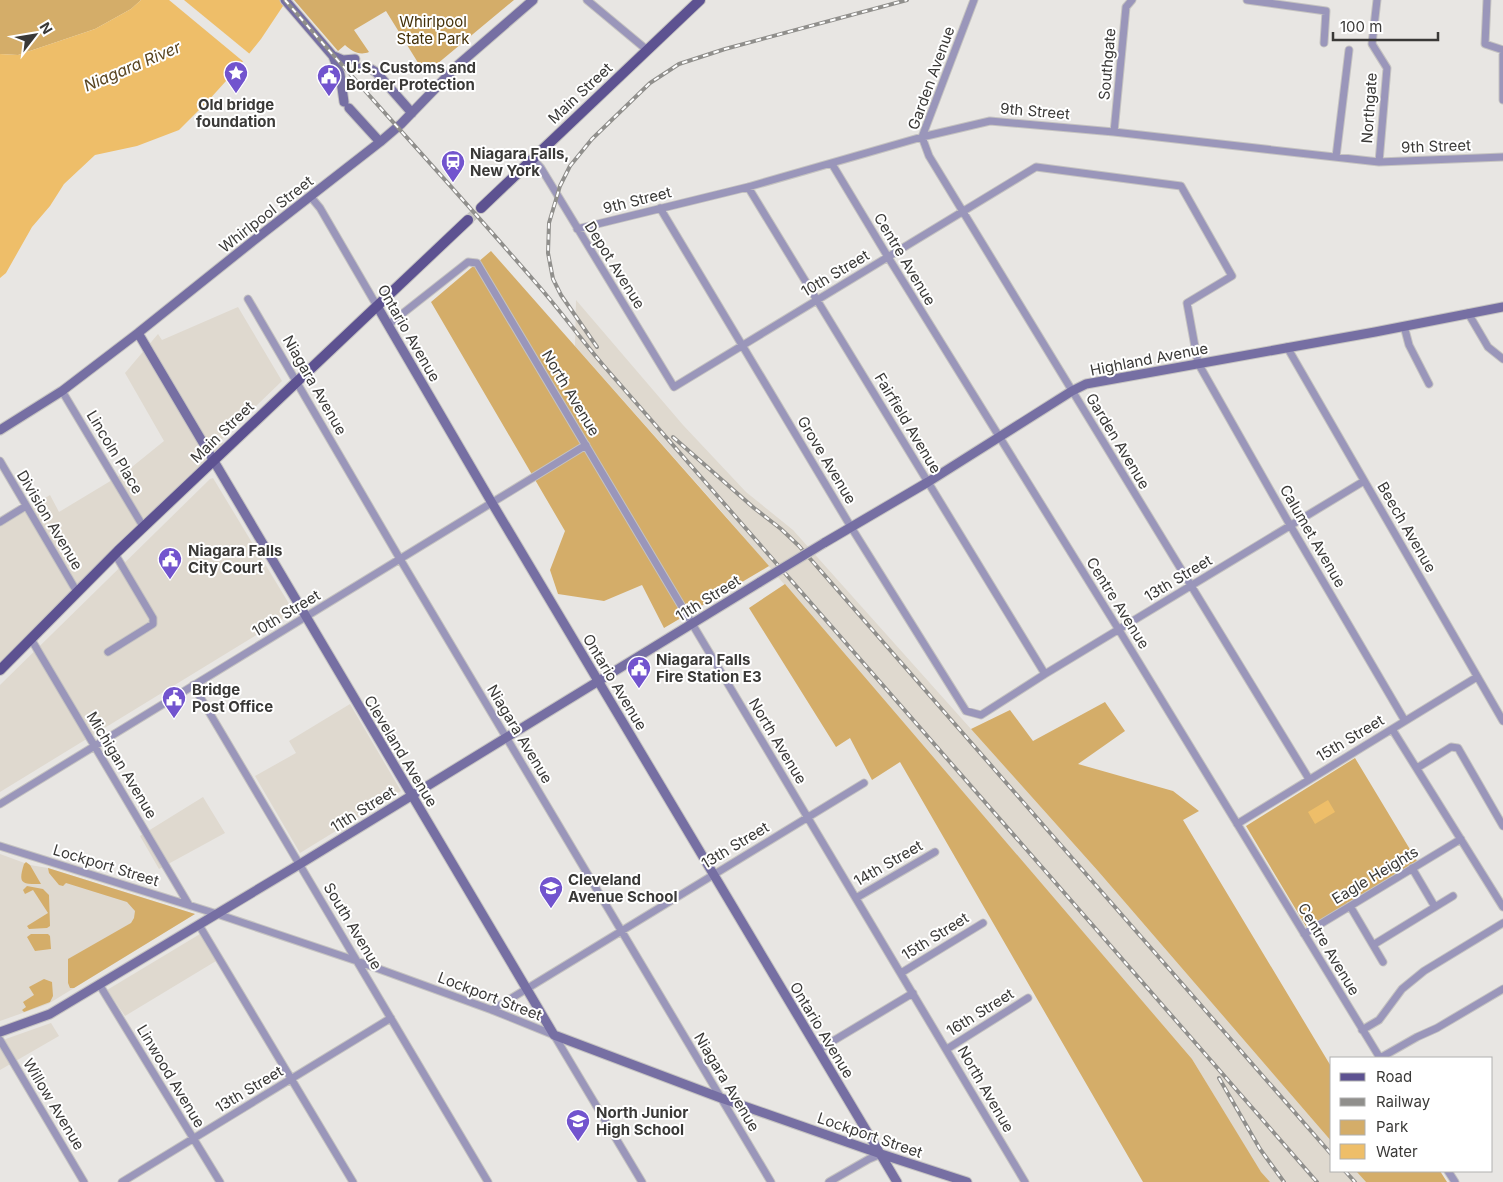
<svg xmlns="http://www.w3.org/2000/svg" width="1503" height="1182" font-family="Inter,sans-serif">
<rect width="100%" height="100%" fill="#e8e6e3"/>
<path fill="#dfd9cf" d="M576 300 683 425 746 492 793 530 1098 871 1332 1142V1171H1356L1366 1182H1270L1261 1173 1192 1059 722 512 575 346Z
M238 307 282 381 221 440 225 447 0 664V525L50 495 59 512 127 471 164 441 125 373 158 334 162 340Z
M213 478 294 612 0 792V685L210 479Z
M350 704 401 791 300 853 255 776 296 753 289 741Z
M203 797 225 833 159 869 140 836Z
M0 854 30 865 48 868 195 914 48 1004 0 1021Z
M200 934 216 961 125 1016 107 990Z
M51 1023 59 1036 0 1070V1041Z"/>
<path fill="#d4ad69" d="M0 0H141L131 9 95 29 18 55 0 54Z
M294 0H514L425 74 386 11 354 30 369 52C359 56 352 51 345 45L338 51Z
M491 251 769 566 664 628 642 585 604 601 558 594 550 570 565 531 431 302Z
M785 584 1192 1059 1261 1172 1270 1182H1143L900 762 872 780 850 738 836 747 749 608Z
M1105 702 1125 731 1078 764 1173 791 1199 811 1183 820 1332 1068V1142L1098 871 971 729 1010 710 1033 741Z
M1355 758 1417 861 1307 928 1246 826Z
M26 862 30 865 41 884C21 884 18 884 24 864Z
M48 868 195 914 74 988H70L68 983V959L131 923 134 918 135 911 127 902 66 883 63 886 59 885 49 873Z
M27 886 43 889 49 895 50 926 47 928 29 929 27 926 48 913 33 890 25 894 23 890Z
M31 934H48L50 936 51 949 35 951 27 937Z
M44 979 52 982 53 996 50 1002 24 1012 22 1010 26 1007 23 1002 34 995 29 987Z
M1356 1171H1440L1447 1182H1366Z"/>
<path fill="#eebe69" d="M141 0H287L261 39 236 70 207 102 179 130 137 146 95 155 64 184 50 206 32 227 6 273 0 278V54L18 55 95 29 131 9Z
M1328 800 1335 812 1315 824 1308 812Z"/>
<path fill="#e8e6e3" d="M169 0H184L251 55 245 63Z"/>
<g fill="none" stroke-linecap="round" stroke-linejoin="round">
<path stroke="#c5c3c1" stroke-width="9" stroke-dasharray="9 4.5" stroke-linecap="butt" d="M353 64 360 68"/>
<path stroke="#c5c3c1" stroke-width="10" stroke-dasharray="10 5" stroke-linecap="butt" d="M468 220 481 208"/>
<g stroke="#c5c3c1" stroke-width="9">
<path id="street" d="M587 0 647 50
M974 0 922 137 929 156 1309 779
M1247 0 1326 11 1324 43
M1377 0 1372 44 1387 68 1379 162
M1487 0 1485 44 1503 50V100
M1114 132 1126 7 1132 0
M1336 157 1349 50
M533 159 541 168 674 387 1036 167 1181 186 1232 276 1187 303 1198 363 1290 525 1405 721
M832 164 888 257 1119 630 1380 1058
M748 187 1045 674
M310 196 320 208 377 306
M660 208 851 527 966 711 981 715 1045 674 1364 481
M577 229 748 187 922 137 990 121 1114 132 1379 162 1503 157
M248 299 400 559 771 1182
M1468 313 1488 347 1503 359
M388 325 468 262 477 263 1025 1182
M1404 326 1409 345 1429 384
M1287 347 1503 721
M62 391 144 528
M0 461 77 592
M0 522 26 506
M31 639 189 905
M108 652 153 624V618L115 554
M193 685 488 1182
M1392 729 1503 907
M1417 768 1451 747 1458 748 1503 826
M0 804 586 445
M1237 824 1477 677
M0 846 217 914 357 961 492 1010 554 1035 642 1182
M1412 868 1435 907
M856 898 935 852
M1350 906 1383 962
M199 925 353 1182
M1304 934 1461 839
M1373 945 1453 896
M901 973 983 923
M99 984 220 1182
M492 1010 864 783
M1362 1030 1379 1020 1402 989 1424 971 1503 923
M0 1040 84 1182
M947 1049 1028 998
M818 1050 913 993
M1380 1058 1417 1037 1437 1028 1503 989
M1448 1171 1455 1182
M122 1182 391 1018
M829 1182 869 1159 881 1154"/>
</g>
<g stroke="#c5c3c1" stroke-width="11">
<path id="secondary" d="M285 0 333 56 340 74 344 102
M334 56 343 60 355 59
M360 68 371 69 376 72 412 113
M349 108 380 142
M377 306 492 503 897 1182
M138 333 554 1035 721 1098 881 1154 967 1182
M0 430 62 391 138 333 253 241 380 142 401 124 458 65 533 0
M824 543 928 482 1072 391 1086 384 1375 332 1503 307
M0 1032 50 1014 300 864 760 582"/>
</g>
<g stroke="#c5c3c1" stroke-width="12">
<path id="primary" d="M481 208 700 0
M0 670 118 551 468 220"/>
</g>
<use href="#street" stroke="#9a96ba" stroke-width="7"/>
<use href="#secondary" stroke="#766fa3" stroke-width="9"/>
<use href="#primary" stroke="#5d5291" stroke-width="10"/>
<g stroke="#908f8c" stroke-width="4">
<path id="rail" d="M285 0C367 95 453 187 536 283 559 309 580 338 603 365L1317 1182
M597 347 561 295 553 279 548 253 549 223 560 186 570 166 592 139 650 83 679 64 725 49 907 0
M673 437 754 508 781 529 799 546 1332 1155
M1219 1078 1260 1149 1284 1182
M1345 1171 1355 1182"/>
</g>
<use href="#rail" stroke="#fff" stroke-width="2" stroke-dasharray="5.5" stroke-linecap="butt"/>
<g stroke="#c5c3c1" stroke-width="11" stroke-linecap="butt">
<path id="secondary-bridge" d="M760 582 824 543"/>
</g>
<use href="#secondary-bridge" stroke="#766fa3" stroke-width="9"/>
</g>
<defs>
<g id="sight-pin" transform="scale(1.25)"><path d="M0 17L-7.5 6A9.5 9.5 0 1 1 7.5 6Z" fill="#7254ce" stroke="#fff"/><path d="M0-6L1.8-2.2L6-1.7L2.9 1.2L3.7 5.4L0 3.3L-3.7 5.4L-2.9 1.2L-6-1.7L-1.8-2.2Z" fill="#fff"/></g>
<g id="civic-pin" transform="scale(1.25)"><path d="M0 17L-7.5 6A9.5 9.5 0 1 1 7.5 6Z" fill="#7254ce" stroke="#fff"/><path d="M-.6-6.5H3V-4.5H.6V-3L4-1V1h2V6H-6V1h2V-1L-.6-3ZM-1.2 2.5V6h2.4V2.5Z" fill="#fff"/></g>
<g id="station-pin" transform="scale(1.25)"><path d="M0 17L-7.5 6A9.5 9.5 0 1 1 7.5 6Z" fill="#7254ce" stroke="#fff"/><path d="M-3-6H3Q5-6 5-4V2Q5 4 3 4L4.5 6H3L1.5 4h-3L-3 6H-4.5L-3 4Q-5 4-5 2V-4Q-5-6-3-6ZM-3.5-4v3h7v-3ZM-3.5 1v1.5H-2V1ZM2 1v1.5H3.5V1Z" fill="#fff"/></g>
<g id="school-pin" transform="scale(1.25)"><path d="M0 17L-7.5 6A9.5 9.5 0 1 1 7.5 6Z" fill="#7254ce" stroke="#fff"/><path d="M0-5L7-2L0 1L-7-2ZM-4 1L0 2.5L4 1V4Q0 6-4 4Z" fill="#fff"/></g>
</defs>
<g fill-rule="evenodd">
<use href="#sight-pin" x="236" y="73"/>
<use href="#civic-pin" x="329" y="76"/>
<use href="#station-pin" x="453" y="162"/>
<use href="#civic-pin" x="170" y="559"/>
<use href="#civic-pin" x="639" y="668"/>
<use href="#civic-pin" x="174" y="698"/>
<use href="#school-pin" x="551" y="888"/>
<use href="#school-pin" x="578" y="1121"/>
</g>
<g text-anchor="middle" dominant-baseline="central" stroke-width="4" stroke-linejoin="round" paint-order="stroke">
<g font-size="15" fill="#433009" stroke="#fff">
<text x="433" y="21">Whirlpool<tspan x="433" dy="17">State Park</tspan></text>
</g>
<g font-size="15" fill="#3a3937" stroke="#fff">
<text transform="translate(1107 64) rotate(-85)">Southgate</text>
<text transform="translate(931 78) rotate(-70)">Garden Avenue</text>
<text transform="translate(580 93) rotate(-43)">Main Street</text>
<text transform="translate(1369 108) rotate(-86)">Northgate</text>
<text transform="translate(1035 111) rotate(5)">9th Street</text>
<text transform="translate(1436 146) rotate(-2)">9th Street</text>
<text transform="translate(637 200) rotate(-14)">9th Street</text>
<text transform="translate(266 214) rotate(-38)">Whirlpool Street</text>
<text transform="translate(905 259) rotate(59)">Centre Avenue</text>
<text transform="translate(615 265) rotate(58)">Depot Avenue</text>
<text transform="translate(835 273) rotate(-31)">10th Street</text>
<text transform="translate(409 333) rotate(60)">Ontario Avenue</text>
<text transform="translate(1149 359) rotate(-11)">Highland Avenue</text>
<text transform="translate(315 385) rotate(60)">Niagara Avenue</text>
<text transform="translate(571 393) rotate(59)">North Avenue</text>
<text transform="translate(908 423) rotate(59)">Fairfield Avenue</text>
<text transform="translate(222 432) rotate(-44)">Main Street</text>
<text transform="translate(1118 441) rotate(59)">Garden Avenue</text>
<text transform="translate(115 452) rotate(59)">Lincoln Place</text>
<text transform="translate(827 460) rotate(59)">Grove Avenue</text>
<text transform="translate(50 520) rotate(59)">Division Avenue</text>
<text transform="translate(1407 527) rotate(60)">Beech Avenue</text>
<text transform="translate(1313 536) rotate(60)">Calumet Avenue</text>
<text transform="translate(1178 578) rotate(-31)">13th Street</text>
<text transform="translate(708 598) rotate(-32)">11th Street</text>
<text transform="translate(1118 603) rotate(58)">Centre Avenue</text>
<text transform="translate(286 613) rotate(-31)">10th Street</text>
<text transform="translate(615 682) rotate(59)">Ontario Avenue</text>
<text transform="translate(520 734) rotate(59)">Niagara Avenue</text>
<text transform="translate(1350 738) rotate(-31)">15th Street</text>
<text transform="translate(778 741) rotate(59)">North Avenue</text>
<text transform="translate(401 751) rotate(59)">Cleveland Avenue</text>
<text transform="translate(122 765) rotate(59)">Michigan Avenue</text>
<text transform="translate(363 809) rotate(-32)">11th Street</text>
<text transform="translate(735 845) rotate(-31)">13th Street</text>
<text transform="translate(888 863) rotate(-30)">14th Street</text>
<text transform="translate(106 865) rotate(17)">Lockport Street</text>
<text transform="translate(1375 875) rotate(-31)">Eagle Heights</text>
<text transform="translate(353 926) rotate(59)">South Avenue</text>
<text transform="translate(935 936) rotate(-32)">15th Street</text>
<text transform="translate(1329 949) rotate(59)">Centre Avenue</text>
<text transform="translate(490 996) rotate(21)">Lockport Street</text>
<text transform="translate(980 1012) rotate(-32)">16th Street</text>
<text transform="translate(822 1030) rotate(59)">Ontario Avenue</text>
<text transform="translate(171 1076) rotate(59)">Linwood Avenue</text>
<text transform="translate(727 1082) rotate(59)">Niagara Avenue</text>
<text transform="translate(249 1089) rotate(-31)">13th Street</text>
<text transform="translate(986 1089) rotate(60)">North Avenue</text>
<text transform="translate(54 1104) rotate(59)">Willow Avenue</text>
<text transform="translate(870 1135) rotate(19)">Lockport Street</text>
</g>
<g font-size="15" font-weight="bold" fill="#3a3937" stroke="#fff" text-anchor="start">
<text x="346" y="67">U.S. Customs and<tspan x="346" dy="17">Border Protection</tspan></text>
<text x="236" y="104" text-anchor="middle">Old bridge<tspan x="236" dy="17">foundation</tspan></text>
<text x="470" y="153">Niagara Falls,<tspan x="470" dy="17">New York</tspan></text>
<text x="188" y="550">Niagara Falls<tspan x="188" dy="17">City Court</tspan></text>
<text x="656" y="659">Niagara Falls<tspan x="656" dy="17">Fire Station E3</tspan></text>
<text x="192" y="689">Bridge<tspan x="192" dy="17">Post Office</tspan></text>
<text x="568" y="879">Cleveland<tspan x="568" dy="17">Avenue School</tspan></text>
<text x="596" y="1112">North Junior<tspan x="596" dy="17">High School</tspan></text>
</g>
<g font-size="16" font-style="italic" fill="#594521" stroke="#fff">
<text transform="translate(132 66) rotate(-23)">Niagara River</text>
</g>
</g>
<rect x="1330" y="1057" width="162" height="115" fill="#ffffff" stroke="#b0b0af"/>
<rect x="1340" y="1073" width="25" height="8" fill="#5d5291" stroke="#b0b0af"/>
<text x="1376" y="1082" font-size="15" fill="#3a3937">Road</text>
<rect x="1340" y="1098" width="25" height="8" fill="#908f8c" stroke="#b0b0af"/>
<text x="1376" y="1107" font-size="15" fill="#3a3937">Railway</text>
<rect x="1340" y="1120" width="25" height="15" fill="#d4ad69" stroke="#b0b0af"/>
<text x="1376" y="1132" font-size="15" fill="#3a3937">Park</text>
<rect x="1340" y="1144" width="25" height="15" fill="#eebe69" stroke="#b0b0af"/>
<text x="1376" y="1157" font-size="15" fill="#3a3937">Water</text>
<g transform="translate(35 35) rotate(59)" stroke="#ffffff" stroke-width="4" paint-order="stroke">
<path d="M0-4L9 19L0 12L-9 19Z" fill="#3a3937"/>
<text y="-8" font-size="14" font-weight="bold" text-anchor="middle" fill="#3a3937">N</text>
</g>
<path d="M1333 32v8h105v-8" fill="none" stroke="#3a3937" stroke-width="2.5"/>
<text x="1340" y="32" font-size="15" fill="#3a3937" stroke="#ffffff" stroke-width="4" paint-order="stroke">100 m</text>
</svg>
